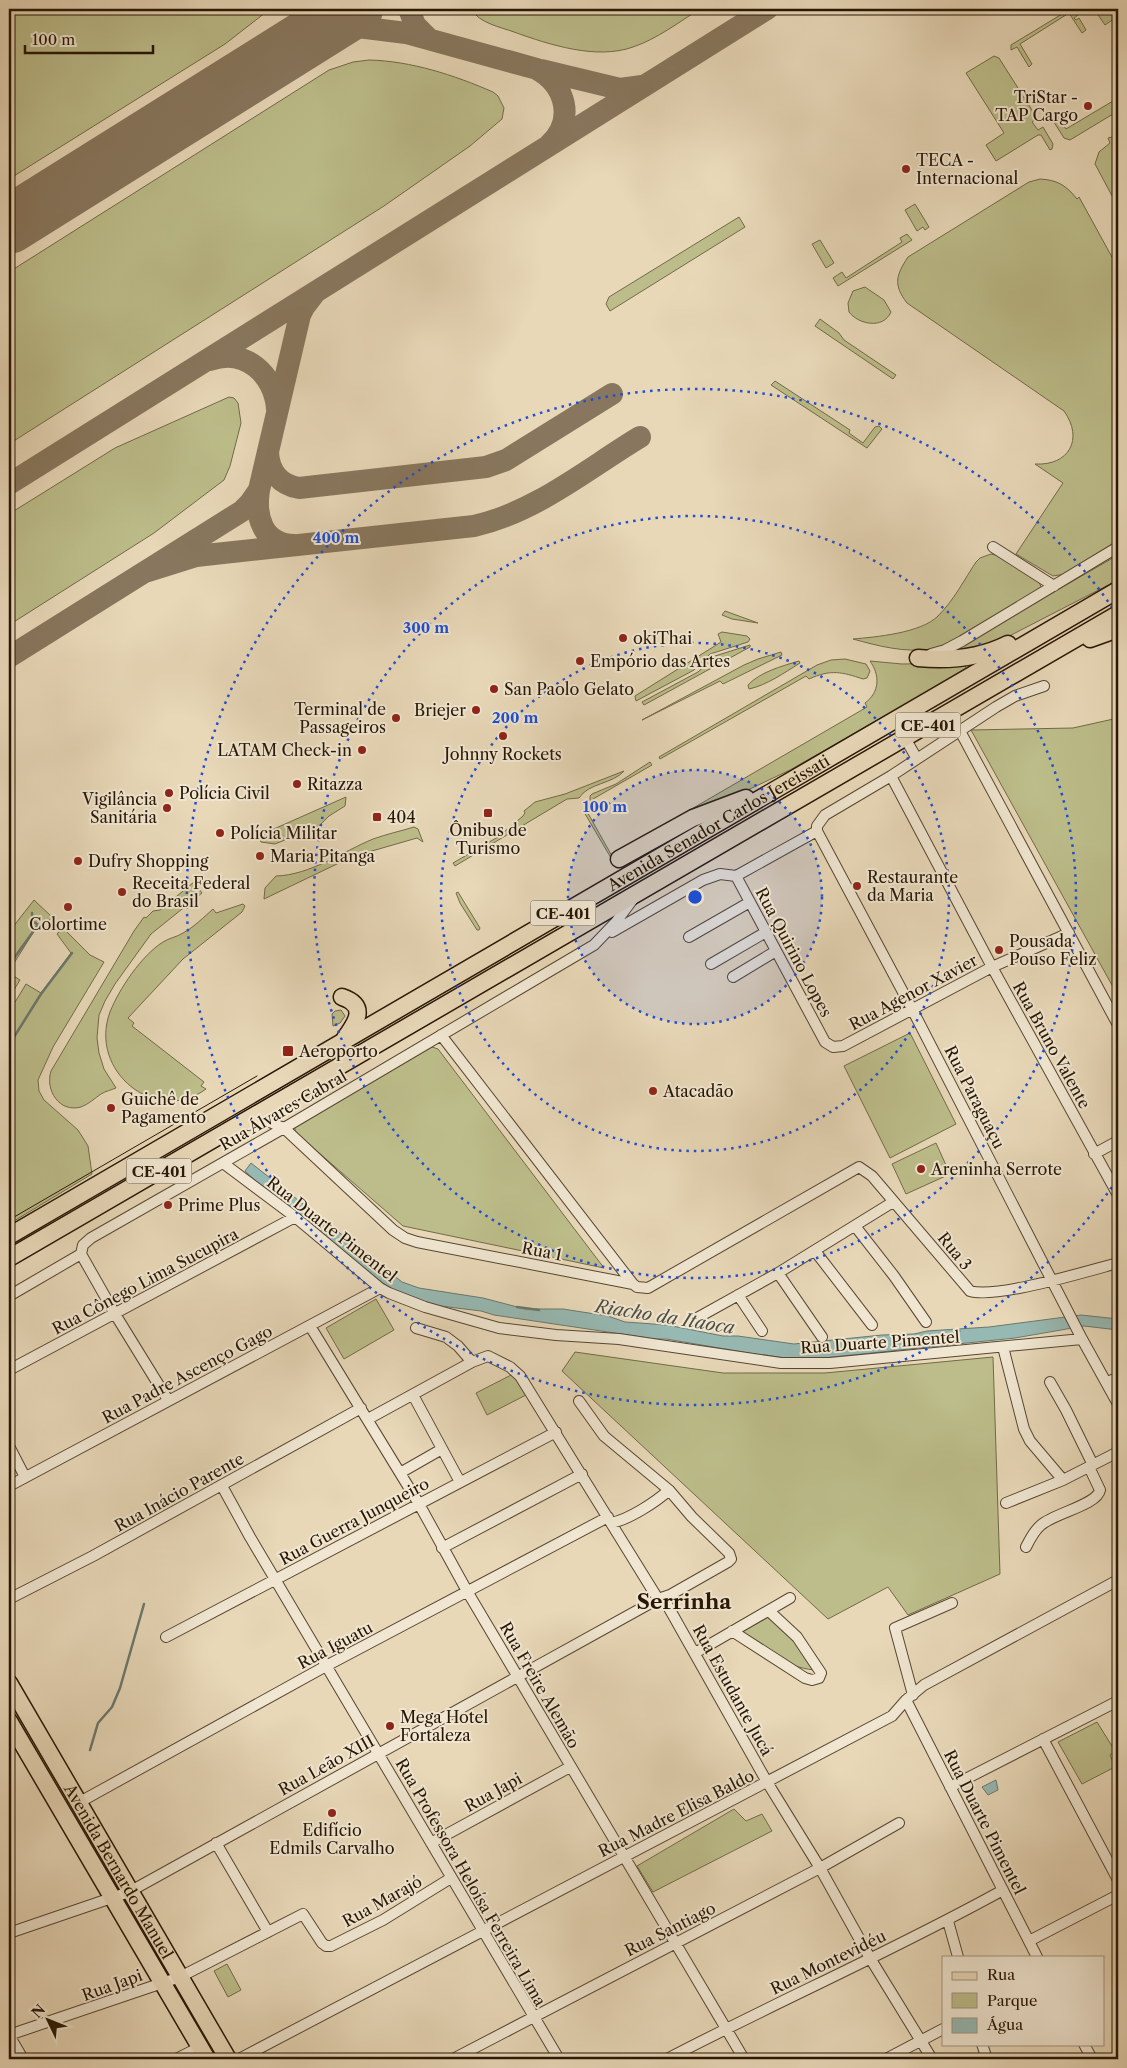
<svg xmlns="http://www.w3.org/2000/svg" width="1127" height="2068" font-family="'Libre Caslon Text',serif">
<rect width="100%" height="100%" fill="#e8d8b8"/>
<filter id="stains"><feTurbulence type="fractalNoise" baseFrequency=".004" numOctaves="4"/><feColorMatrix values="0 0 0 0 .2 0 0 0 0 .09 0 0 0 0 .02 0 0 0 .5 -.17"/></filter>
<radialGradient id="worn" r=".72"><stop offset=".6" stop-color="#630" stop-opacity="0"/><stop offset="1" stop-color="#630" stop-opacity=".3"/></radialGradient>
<path fill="#bcbd8a" stroke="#726a48" d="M9 9H270L225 44 9 179Z
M471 9H700C679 22 657 39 633 47 597 60 550 45 514 32 500 27 479 23 471 9Z
M1066 9H1069L1078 15 1074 18 1076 20 1079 18 1086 30 1082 33 1069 13 1020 44 1032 64 1029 67 1017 47 1011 50V45L1062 14Z
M1094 9H1118V16L1105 25Z
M994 56 999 58 1037 118 1032 122 1038 130 1043 127 1053 144 1052 149 1050 150 1041 135H1038L996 161 986 145 1004 133 966 73Z
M369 60C411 61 454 75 493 92L498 96 504 108 502 119 470 146 384 206 9 444V272L329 70 353 62Z
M1118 98V111L1070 140 1064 138 1052 119 1057 116 1066 129Z
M1112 137 1118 139V207L1095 164 1099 152 1110 143 1108 138Z
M1040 179C1057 180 1066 185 1077 199L1079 197 1118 268V543L1065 574 1053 576 1016 554 1063 483 1035 464C1069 466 1084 439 1064 411L907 303C893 285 896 275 908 257L1029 182Z
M915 204 929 227 925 230 923 227 917 231 905 210Z
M739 217 745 227 610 311 606 304 609 297Z
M907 234 912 240 838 286 833 278 842 272 846 278 902 242 900 238Z
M820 240 834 263 826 268 812 244Z
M865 287 884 300 891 312C883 330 858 324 849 312L848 303 853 291Z
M820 319 839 333 844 340 896 375 893 379 815 326Z
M775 381 850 430 849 433 863 443 875 427 879 426 882 429 867 448 771 385Z
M229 397 234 398 238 403 241 423 230 466 224 480 154 533 9 625V514L115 448Z
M991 554 999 556 1038 579 1041 587C1015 604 961 645 932 649 905 653 878 646 853 639 876 637 921 633 938 616 954 600 964 580 976 562L980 558Z
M1118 555V580L986 648 940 655 955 649Z
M725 611 758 623 732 619 722 615Z
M722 632 747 636 750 639 748 642 710 654 694 670 636 701 635 696 721 642 718 634Z
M750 645V647L644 705 642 702 698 672 715 656Z
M781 652 782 655 723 684 720 681 642 720 744 665 758 659Z
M845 659 866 664 870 671 867 678 863 679C842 672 831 669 809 679L806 676 660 759 659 757 817 665 831 660Z
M799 661 800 663C784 673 767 685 749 689L748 685C760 672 782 666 799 661Z
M870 661 902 664 962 663 966 667 965 670 790 770 621 850 867 707 865 703C880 692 880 675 870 661Z
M1118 718V996L971 730 1073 728Z
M650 762 652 765 593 799 595 804 590 801V796L592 794 616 784Z
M624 771C613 784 588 783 579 798L567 799 455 866 453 863 498 837 523 816 525 813 524 811 535 802 565 794Z
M346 797 345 806 329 816 319 826 275 844 261 842 258 836Z
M585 808 612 856 611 858 584 812Z
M414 827 418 829 423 842 417 838 365 853 339 863 264 899 265 888 276 876C310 875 342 852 373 839 387 834 401 831 414 827Z
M197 875 199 889 202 893 151 934 115 984 105 1001 99 1015 97 1038 99 1053 104 1069 116 1088C111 1090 106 1091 101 1094 95 1098 89 1104 81 1107 59 1113 45 1090 51 1071L134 931 144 917 146 918 153 911 160 910 194 882Z
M458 892 480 928 479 930H477L460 903 456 893Z
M34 900 52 917 43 927 38 925 9 971V932Z
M243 904 245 906 242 912 183 959 128 1018 134 1023 132 1026 204 1082 201 1086 206 1089C156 1126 88 1071 110 1012 119 989 142 955 163 942 169 938 177 937 183 933 194 927 204 917 213 909L216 913Z
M63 928 90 955 104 962 53 1047 38 1080 39 1091 44 1100 78 1130 88 1146 92 1174 9 1224V1012L26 984 41 993 71 953 57 934Z
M9 973 20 980 9 998Z
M341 1010 345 1016 340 1023 333 1026 332 1014 335 1011Z
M910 1033 956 1124 890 1158 844 1066Z
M432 1047 438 1049 604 1268 403 1226 295 1132V1127Z
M936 1143 950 1174 906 1194 892 1164Z
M376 1299 394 1330 344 1359 326 1328Z
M575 1352 723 1373H825L993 1357 1000 1574 908 1615 888 1587 828 1619 562 1371Z
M515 1373 526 1395 487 1415 476 1393Z
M772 1615 796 1642 814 1670C785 1667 765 1649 742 1632Z
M1097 1722 1115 1751 1110 1755 1115 1767 1082 1784 1058 1742Z
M734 1809 746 1821 762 1814 772 1831 653 1892 637 1866Z
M227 1964 241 1990 228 1997 214 1971Z"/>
<path fill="#97b9b3" stroke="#6a786d" d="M251 1163 402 1282 419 1288 483 1298 525 1309H563L608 1316 625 1322 667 1325 723 1336H738L794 1344 882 1335 914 1334 927 1331 989 1327 1081 1315 1118 1319V1330L1084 1326 1015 1338 804 1360 761 1355 666 1339H655L494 1315 481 1311 432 1305 427 1307 388 1287 259 1184 245 1171Z
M996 1780 998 1790 988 1795 982 1787Z"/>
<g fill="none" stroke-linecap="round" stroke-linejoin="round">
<path stroke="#6a786d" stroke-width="2.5" d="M9 965 38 925 33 921 32 913
M9 1045 41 994 72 953
M517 1307 539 1310
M90 1750 98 1723 112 1707 120 1688 144 1604"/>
<path stroke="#88775e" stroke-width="22" d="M409 9 415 25 429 39
M317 32 350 26 406 33 537 69C566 85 575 120 550 144
M541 70 620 89 642 86
M210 360C245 347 275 375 277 409
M268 452C269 471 280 485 299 488L486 467 506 460 612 394
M9 484 767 9
M294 545C262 544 255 516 259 490L300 315 304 307 314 294
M145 572 196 556 474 526C536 512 587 469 640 437
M9 657 242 511 250 503 259 490"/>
<path stroke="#88775e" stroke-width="58" d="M9 225 354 9"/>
<g stroke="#574632" stroke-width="12">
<path id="street" d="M993 547 1054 586
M931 654 945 650 962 641 1118 547
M960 731 1118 1025
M905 738 917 759
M891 776 992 967 1118 1195
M817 831 912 1009 1082 1339 1118 1404
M817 831V826L825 815 891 776 996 707 1015 696 1044 686
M736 876 825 1042 833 1047 843 1046 992 967 1069 933
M612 932 703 880 720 874 736 876 817 831
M689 937 750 902
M711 964 766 932
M733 977 776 951
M441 1035 633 1284
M248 1125 267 1121 284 1128 393 1230 405 1238 417 1242 633 1284 637 1287 648 1288 859 1167 872 1176 970 1291C997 1299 1087 1271 1118 1263
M1094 1154 1118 1141
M223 1163 295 1217 380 1288 389 1293 425 1307 499 1328 556 1335 619 1339 781 1363H830L1082 1339
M855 1226 894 1276 926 1322
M815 1251 872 1325
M81 1254 83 1245 91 1238 284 1128 594 945 616 922 633 899
M81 1254 115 1314 168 1400
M778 1273 822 1337
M738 1295 762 1331
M9 1296 81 1254
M697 1318 778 1273 893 1202
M310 1326 419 1504 467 1591 744 2059
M416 1328 446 1337 458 1346 472 1362
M1003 1347 1024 1429 1030 1441 1063 1480
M9 1370 295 1217
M1050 1382 1066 1410 1093 1465
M1107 1382 1118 1378
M413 1395 460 1482
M368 1419 472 1362 488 1356 510 1367 520 1376 658 1599 665 1601 767 1782 820 1868 870 1958 932 2059
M9 1446 25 1477
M400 1473 442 1449
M9 1486 380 1288
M222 1486 250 1537 559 2059
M1006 1503 1063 1480 1118 1452
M611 1523C628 1520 656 1502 669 1490
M1026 1547C1030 1539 1035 1530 1041 1525 1055 1513 1097 1505 1100 1490L1089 1467
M442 1548 582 1474
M9 1599 93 1556 361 1408
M732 1631 805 1678 812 1680 819 1678 821 1673 797 1637 769 1611
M166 1637 556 1432
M695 1653 790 1598
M913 1695 895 1628 952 1603
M906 1700 1037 1957
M1043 1739 1118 1880
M950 1787 1118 1701
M78 1803 326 1666 608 1517
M216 1843 268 1932
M431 1843 570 1767
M948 1921 958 1957
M9 1933 129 1892 658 1599 670 1595 728 1562 731 1559 729 1553 692 1517 669 1490 604 1436 579 1401
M1029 1941 1118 1895
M9 2035 180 1977 303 1914 322 1943 326 1946H331L383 1920 451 1878
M9 2035 23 2059
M982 2044 987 2059
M1084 2044 1092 2059
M176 2059 200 2047
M239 2059 892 1716 906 1700 924 1685 1118 1580
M453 2059 820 1868 899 1823
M667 2059C778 2001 893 1951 1003 1890
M886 2059 943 2029"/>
</g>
<g stroke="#271605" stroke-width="19">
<g id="primary">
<path d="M1090 639 1118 629"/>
<path d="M918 658C949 661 980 658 1008 644"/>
<path d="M619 859 693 818 746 798"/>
<path d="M342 997C368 1006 356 1023 345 1038"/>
<path id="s1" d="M9 1236 1118 590"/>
<path d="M9 1258 1118 614"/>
<path id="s2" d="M9 1683 228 2059"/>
<path d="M9 1721 207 2059"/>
</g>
</g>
<use href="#street" stroke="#f0e6d1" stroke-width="10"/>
<use href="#primary" stroke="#e8d8b8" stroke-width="16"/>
<path stroke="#271605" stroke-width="1" d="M9 1220 257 1076"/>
</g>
<circle cx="695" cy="897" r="127" fill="#1d4ed8" fill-opacity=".12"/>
<g fill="none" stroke="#1d4ed8" stroke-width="2.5" stroke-dasharray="2.5 5">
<circle cx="695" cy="897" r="127"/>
<circle cx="695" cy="897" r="254"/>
<circle cx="695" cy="897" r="381"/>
<path d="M1116 1181A508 508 0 1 1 1116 613"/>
</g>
<g fill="#8f2418" stroke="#f0e6d1" stroke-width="2">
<circle cx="1088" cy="106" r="5"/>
<circle cx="906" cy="169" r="5"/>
<circle cx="623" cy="638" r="5"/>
<circle cx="580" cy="661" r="5"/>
<circle cx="494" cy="689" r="5"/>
<circle cx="476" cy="710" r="5"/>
<circle cx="396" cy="718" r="5"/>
<circle cx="503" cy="736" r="5"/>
<circle cx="362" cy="750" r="5"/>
<circle cx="297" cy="784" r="5"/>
<circle cx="169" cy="793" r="5"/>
<circle cx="167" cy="808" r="5"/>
<rect x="483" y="808" width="10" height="10" rx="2.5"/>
<rect x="372" y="812" width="10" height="10" rx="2.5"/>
<circle cx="220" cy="833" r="5"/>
<circle cx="260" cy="856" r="5"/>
<circle cx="78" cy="861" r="5"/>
<circle cx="857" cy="886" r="5"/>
<circle cx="122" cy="892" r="5"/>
<circle cx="68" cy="907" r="5"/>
<circle cx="999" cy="950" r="5"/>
<rect x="282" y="1045" width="12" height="12" rx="2.5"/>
<circle cx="653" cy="1091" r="5"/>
<circle cx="111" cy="1108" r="5"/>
<circle cx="921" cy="1169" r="5"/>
<circle cx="168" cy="1205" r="5"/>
<circle cx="390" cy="1726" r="5"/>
<circle cx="332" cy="1813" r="5"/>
</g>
<g text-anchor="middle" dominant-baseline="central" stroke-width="4" stroke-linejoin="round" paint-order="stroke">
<g fill="#f0e6d1" stroke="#635442" stroke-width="1">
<rect x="895.5" y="712.5" width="65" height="25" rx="4"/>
<rect x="530.5" y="900.5" width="65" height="25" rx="4"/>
<rect x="126.5" y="1158.5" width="65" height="25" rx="4"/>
</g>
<g font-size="15" font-weight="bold" fill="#271605">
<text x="928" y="725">CE-401</text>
<text x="563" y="913">CE-401</text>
<text x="159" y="1171">CE-401</text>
</g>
<g font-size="16" fill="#271605" stroke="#f0e6d1" text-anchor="start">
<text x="1078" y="97" text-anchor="end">TriStar -<tspan x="1078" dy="18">TAP Cargo</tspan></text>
<text x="916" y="160">TECA -<tspan x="916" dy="18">Internacional</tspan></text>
<text x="633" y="638">okiThai</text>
<text x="590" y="661">Empório das Artes</text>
<text x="504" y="689">San Paolo Gelato</text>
<text x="386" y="709" text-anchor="end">Terminal de<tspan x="386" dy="18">Passageiros</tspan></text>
<text x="466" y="710" text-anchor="end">Briejer</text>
<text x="352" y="750" text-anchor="end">LATAM Check-in</text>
<text x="503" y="754" text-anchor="middle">Johnny Rockets</text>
<text x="307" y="784">Ritazza</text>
<text x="179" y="793">Polícia Civil</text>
<text x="157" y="799" text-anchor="end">Vigilância<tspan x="157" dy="18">Sanitária</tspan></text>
<text x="387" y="817">404</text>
<text x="488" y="830" text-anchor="middle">Ônibus de<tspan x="488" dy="18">Turismo</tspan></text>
<text x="230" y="833">Polícia Militar</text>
<text x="270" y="856">Maria Pitanga</text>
<text x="88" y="861">Dufry Shopping</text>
<text x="867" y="877">Restaurante<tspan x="867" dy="18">da Maria</tspan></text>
<text x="132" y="883">Receita Federal<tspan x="132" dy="18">do Brasil</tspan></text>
<text x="68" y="924" text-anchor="middle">Colortime</text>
<text x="1009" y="941">Pousada<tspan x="1009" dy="18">Pouso Feliz</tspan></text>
<text x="299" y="1051">Aeroporto</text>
<text x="663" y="1091">Atacadão</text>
<text x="121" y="1099">Guichê de<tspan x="121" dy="18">Pagamento</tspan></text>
<text x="931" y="1169">Areninha Serrote</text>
<text x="178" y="1205">Prime Plus</text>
<text x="400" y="1717">Mega Hotel<tspan x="400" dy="18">Fortaleza</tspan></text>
<text x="332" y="1830" text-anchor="middle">Edifício<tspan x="332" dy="18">Edmils Carvalho</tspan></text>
</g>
<g font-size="16" fill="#271605" stroke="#f0e6d1">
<text stroke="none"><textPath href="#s1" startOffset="821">Avenida Senador Carlos Jereissati</textPath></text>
<text transform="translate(794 952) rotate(62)">Rua Quirino Lopes</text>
<text transform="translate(913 992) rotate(-28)">Rua Agenor Xavier</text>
<text transform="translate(1052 1045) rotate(61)">Rua Bruno Valente</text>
<text transform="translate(975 1097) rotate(63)">Rua Paraguaçu</text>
<text transform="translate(283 1110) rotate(-30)">Rua Álvares Cabral</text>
<text transform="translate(332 1229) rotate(38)">Rua Duarte Pimentel</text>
<text transform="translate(542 1251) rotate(11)">Rua 1</text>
<text transform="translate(955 1251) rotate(51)">Rua 3</text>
<text transform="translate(145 1281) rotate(-28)">Rua Cônego Lima Sucupira</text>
<text transform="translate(880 1342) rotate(-4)">Rua Duarte Pimentel</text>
<text transform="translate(187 1374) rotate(-28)">Rua Padre Ascenço Gago</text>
<text transform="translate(179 1492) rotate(-29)">Rua Inácio Parente</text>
<text transform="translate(354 1521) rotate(-28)">Rua Guerra Junqueiro</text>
<text transform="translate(335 1645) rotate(-28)">Rua Iguatu</text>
<text transform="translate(540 1685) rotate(60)">Rua Freire Alemão</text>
<text transform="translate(733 1690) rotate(61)">Rua Estudante Jucá</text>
<text transform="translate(326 1765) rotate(-29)">Rua Leão XIII</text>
<text transform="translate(493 1792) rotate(-29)">Rua Japi</text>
<text transform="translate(676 1813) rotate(-27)">Rua Madre Elisa Baldo</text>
<text transform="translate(985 1822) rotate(63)">Rua Duarte Pimentel</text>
<text stroke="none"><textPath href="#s2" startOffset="218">Avenida Bernardo Manuel</textPath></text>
<text transform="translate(471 1882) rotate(60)">Rua Professora Heloísa Ferreira Lima</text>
<text transform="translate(382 1901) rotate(-29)">Rua Marajó</text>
<text transform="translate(670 1929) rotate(-27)">Rua Santiago</text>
<text transform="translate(828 1962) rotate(-26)">Rua Montevidéu</text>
<text transform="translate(112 1985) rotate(-20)">Rua Japi</text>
</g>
<g font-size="18" font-style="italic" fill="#4e4f42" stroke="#f0e6d1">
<text transform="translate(665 1317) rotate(9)">Riacho da Itaoca</text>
</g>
<g font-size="21" font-weight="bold" fill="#271605" stroke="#f0e6d1">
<text x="684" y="1601">Serrinha</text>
</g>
</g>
<circle cx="695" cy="897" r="8" fill="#1d4ed8" stroke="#f0e6d1" stroke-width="2.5"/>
<g font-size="15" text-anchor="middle" font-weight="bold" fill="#1d4ed8" stroke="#f0e6d1" stroke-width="4" stroke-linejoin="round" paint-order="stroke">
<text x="336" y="543">400 m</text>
<text x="426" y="633">300 m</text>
<text x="515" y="723">200 m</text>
<text x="605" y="812">100 m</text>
</g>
<rect width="1127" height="2068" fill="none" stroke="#e8d8b8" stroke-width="30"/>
<rect x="10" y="10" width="1107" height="2048" fill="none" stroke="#271605" stroke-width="2.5"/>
<rect x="15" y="15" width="1097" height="2038" fill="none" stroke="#271605"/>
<rect x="942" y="1956" width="162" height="90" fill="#f0e6d1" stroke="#a0937f"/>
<rect x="952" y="1972" width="25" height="8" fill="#e8d8b8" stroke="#a0937f"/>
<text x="987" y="1980" font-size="15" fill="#271605">Rua</text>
<rect x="952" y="1993" width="25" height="15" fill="#bcbd8a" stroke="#a0937f"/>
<text x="987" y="2006" font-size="15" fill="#271605">Parque</text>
<rect x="952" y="2018" width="25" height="15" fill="#97b9b3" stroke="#a0937f"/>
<text x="987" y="2030" font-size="15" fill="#271605">Água</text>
<g transform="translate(48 2020) rotate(313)" stroke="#f0e6d1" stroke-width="4" paint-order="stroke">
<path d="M0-4L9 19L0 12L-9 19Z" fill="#271605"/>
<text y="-8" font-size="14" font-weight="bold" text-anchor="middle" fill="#271605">N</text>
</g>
<path d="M25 45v8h128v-8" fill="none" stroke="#271605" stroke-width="2.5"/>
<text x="32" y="45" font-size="15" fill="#271605" stroke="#f0e6d1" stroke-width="4" paint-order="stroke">100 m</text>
<rect width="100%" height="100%" filter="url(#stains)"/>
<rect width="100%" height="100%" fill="url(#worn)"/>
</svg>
